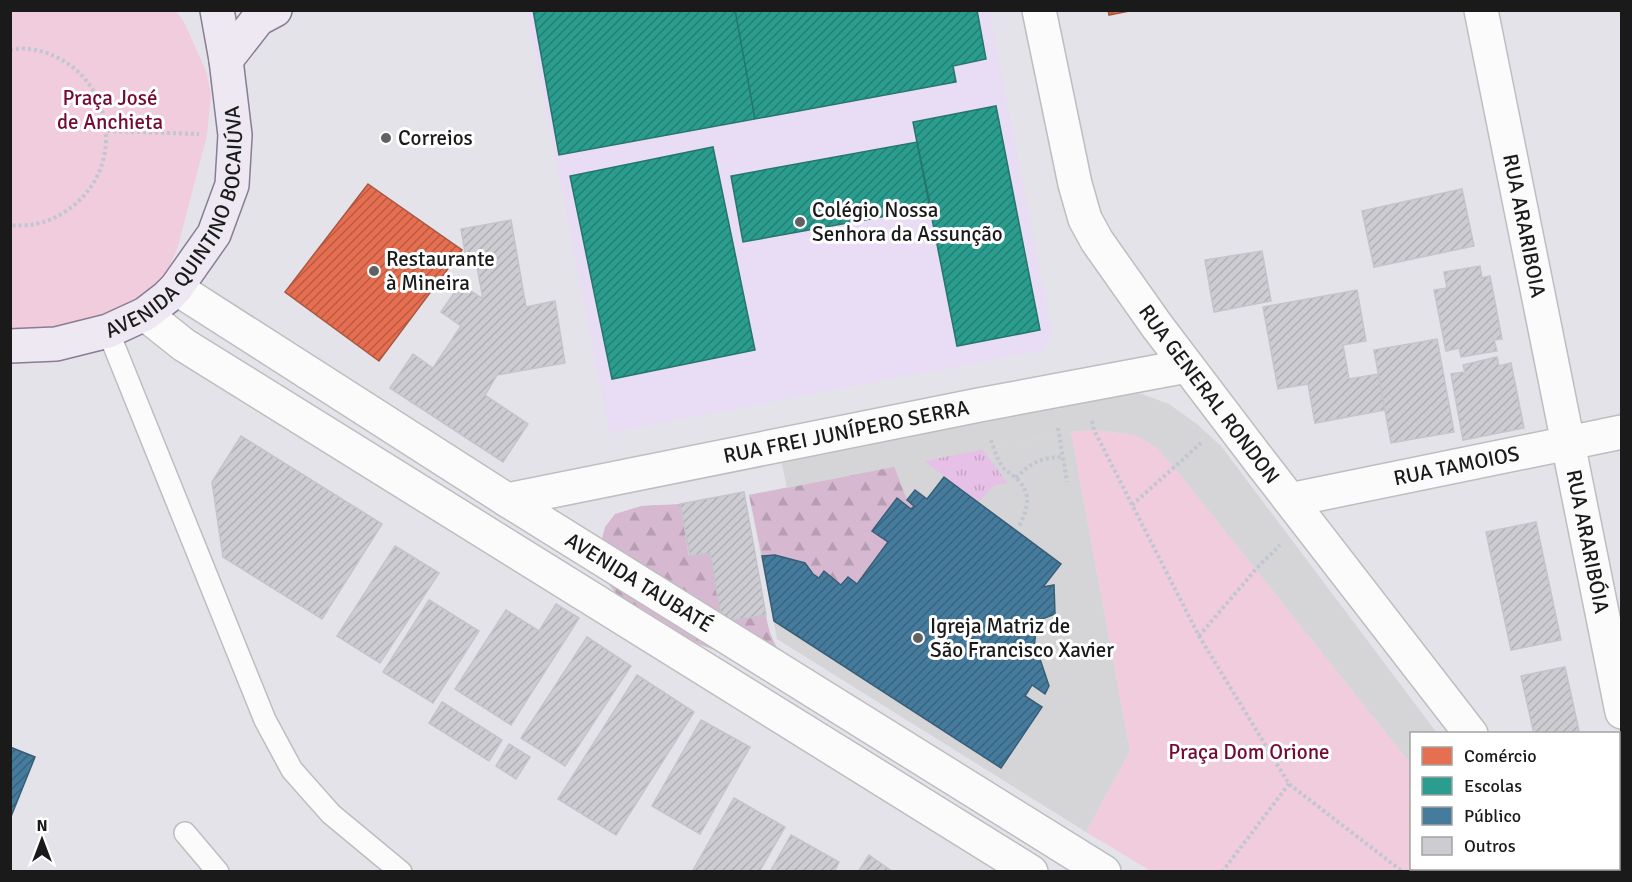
<svg xmlns="http://www.w3.org/2000/svg" width="1632" height="882" font-family="Signika,sans-serif">
<defs>
<pattern id="grass-tufts" width="24" height="20" patternUnits="userSpaceOnUse" patternTransform="scale(1.5)"><rect width="24" height="20" fill="#e6c0e6"/><path d="M3 7l-1-3M5 7V3M7 7l1-3M15 17l-1-3M17 17v-4M19 17l1-3" fill="none" stroke="#c5a4c5"/></pattern>
<pattern id="forest-firs" width="22" height="20" patternUnits="userSpaceOnUse" patternTransform="scale(1.5)"><rect width="22" height="20" fill="#d7b8d1"/><path d="M5 1l3.5 6h-7zM16 11l3.5 6h-7z" fill="#b89eb3"/></pattern>
<pattern id="shops-hatch" width="6" height="6" patternUnits="userSpaceOnUse" patternTransform="scale(1.5)"><rect width="6" height="6" fill="#e76f51"/><path d="M-1 1l2-2M0 6l6-6M5 7l2-2" fill="none" stroke="#ba5a42"/></pattern>
<pattern id="schools-hatch" width="6" height="6" patternUnits="userSpaceOnUse" patternTransform="scale(1.5)"><rect width="6" height="6" fill="#2a9d8f"/><path d="M-1 1l2-2M0 6l6-6M5 7l2-2" fill="none" stroke="#237f74"/></pattern>
<pattern id="public-hatch" width="6" height="6" patternUnits="userSpaceOnUse" patternTransform="scale(1.5)"><rect width="6" height="6" fill="#457b9d"/><path d="M-1 1l2-2M0 6l6-6M5 7l2-2" fill="none" stroke="#39647f"/></pattern>
<pattern id="building-hatch" width="6" height="6" patternUnits="userSpaceOnUse" patternTransform="scale(1.5)"><rect width="6" height="6" fill="#cdccd2"/><path d="M-1 1l2-2M0 6l6-6M5 7l2-2" fill="none" stroke="#afafb4"/></pattern>
</defs>
<rect width="100%" height="100%" fill="#e4e3e9"/>
<path fill="#e9dcf5" d="M527 11H989L1052 334 1043 350 610 433Z"/>
<path fill="#d5d4d7" d="M1071 432 1130 751 1086 832 777 639 749 495Z"/>
<path fill="url(#grass-tufts)" d="M982 449 1008 484C994 481 987 492 979 502L924 461Z"/>
<path fill="url(#forest-firs)" d="M894 466 907 500 914 506 911 509 897 498 872 531 888 542 857 584 848 577 841 585 824 572 819 578 813 574 805 563 775 555 762 556 749 495Z
M680 504 689 556 710 553 722 622 766 615C769 634 774 646 787 660L763 674 747 670 722 653 673 634 627 606 610 586 601 568 600 546 605 527 615 514 641 506Z"/>
<path fill="#f0ccdc" d="M10 11H176L184 22 206 71 211 94 207 135 178 246 167 273 138 307 10 341Z
M1094 430 1135 435 1157 448 1174 467 1411 764 1412 868 1457 869 1455 871H1151L1086 832 1130 751 1071 432Z"/>
<path fill="#d5d5d7" d="M1124 391 1142 394 1169 404 1197 424 1221 446 1437 733 1412 734 1411 764 1174 467 1157 448 1135 435 1094 430 1071 432 787 488 780 455Z"/>
<path fill="url(#shops-hatch)" stroke="#aa5640" stroke-width="1.5" d="M1108 10H1134L1109 15Z
M368 184 462 250 379 361 285 292Z"/>
<path fill="url(#schools-hatch)" stroke="#25766c" stroke-width="1.5" d="M533 10H735L755 119 559 155Z
M735 10H977L986 59 953 66 956 82 755 119Z
M996 106 1040 330 957 346 913 122Z
M917 142 931 208 743 242 731 176Z
M713 147 755 350 612 379 570 176Z"/>
<path fill="url(#public-hatch)" stroke="#385e76" stroke-width="1.5" d="M944 477 1061 564 1043 587 1054 585 1055 614 1037 621 1033 658 1039 656 1049 686 1045 694 1032 685 1025 696 1042 707 1001 768 774 621 762 556 775 555 805 563 813 574 819 578 824 571 841 585 848 577 857 584 888 542 872 531 897 498 911 509 914 506 907 500 915 490 927 499Z
M10 747 35 757 10 819Z"/>
<path fill="url(#building-hatch)" stroke="#c5c4cc" stroke-width="1.5" d="M1462 189 1474 246 1374 267 1362 211Z
M511 220 526 307 555 301 565 363 497 375 485 395 528 424 503 462 390 388 413 354 433 368 461 326 441 312 460 284 483 299 475 256 466 258 461 229Z
M1262 251 1271 301 1214 312 1205 260Z
M1480 266 1482 278 1490 276 1502 339 1494 340 1497 351 1461 357 1459 348 1446 351 1434 290 1447 288 1444 272Z
M1357 290 1366 341 1343 345 1349 379 1378 374 1385 410 1315 423 1308 384 1278 389 1263 307Z
M1437 339 1454 432 1391 443 1374 350Z
M1497 357 1499 366 1511 363 1524 428 1463 440 1451 374 1465 372 1463 365Z
M241 436 382 524 322 619 223 557 212 482Z
M744 492 766 615 722 622 710 553 690 556 680 504Z
M1536 522 1561 640 1511 650 1486 532Z
M395 546 439 573 380 663 337 636Z
M429 600 479 631 433 703 383 672Z
M556 604 579 618 511 725 455 689 506 610 539 631Z
M587 637 631 666 565 766 521 738Z
M1565 667 1579 731 1567 734H1534L1521 676Z
M637 675 694 712 616 835 558 799Z
M442 702 502 740 489 761 429 723Z
M701 720 750 747 700 834 652 806Z
M509 744 530 757 516 779 496 766Z
M734 798 785 827 759 872H692Z
M791 835 839 862 834 872H770Z
M869 855 893 872H858Z"/>
<g fill="none" stroke-linecap="round" stroke-linejoin="round">
<g stroke="#bebdc0" stroke-width="24">
<path id="service" d="M108 331 265 720 292 770 331 814 401 872
M185 833 218 872"/>
</g>
<g stroke="#bebdc0" stroke-width="36">
<g id="minor">
<path id="s1" d="M1039 10 1075 184 1085 219 1097 241 1157 326 1262 464 1471 734"/>
<path id="s2" d="M1481 10 1622 712"/>
<path id="s3" d="M176 288 507 500 1104 872"/>
<path d="M145 314 184 345 1031 872"/>
<path id="s4" d="M507 500 979 405 1187 366"/>
<path id="s5" d="M1290 500 1622 432"/>
<path d="M1618 839 1622 835"/>
<path d="M1512 872 1514 868"/>
<path d="M1571 872 1577 868"/>
</g>
</g>
<g stroke="#897c93" stroke-width="36">
<g id="secondary">
<path d="M226 60 258 19 275 10"/>
<path id="s6" d="M10 346 56 344 108 331 145 314 167 297 176 288 214 234 232 185 235 135 226 60 217 10"/>
</g>
</g>
<path stroke="#c0c6d2" stroke-width="4" stroke-dasharray="3 3" stroke-linecap="butt" d="M10 50C16 49 23 48 29 49 112 60 135 169 63 213 47 223 29 227 10 225
M107 131 199 134
M1092 421 1094 430 1199 636 1289 784 1403 872
M1058 428 1067 482
M991 440C994 449 997 459 1002 466 1006 472 1012 474 1017 479 1033 495 1027 509 1019 527
M1016 478C1030 463 1042 457 1063 457
M1132 505 1201 443
M1199 636 1256 569 1280 545
M1222 872 1289 784"/>
<use href="#service" stroke="#fbfbfc" stroke-width="21"/>
<use href="#minor" stroke="#fbfbfc" stroke-width="33"/>
<use href="#secondary" stroke="#ede8f2" stroke-width="33"/>
</g>
<g fill="#616062" stroke="#fff" stroke-width="2">
<circle cx="386" cy="138" r="6"/>
<circle cx="800" cy="222" r="6"/>
<circle cx="374" cy="271" r="6"/>
<circle cx="918" cy="638" r="6"/>
</g>
<g text-anchor="middle" dominant-baseline="central" stroke-width="6" stroke-linejoin="round" paint-order="stroke">
<g font-size="21" fill="#760b32" stroke="#fff">
<text x="110" y="98">Praça José<tspan x="110" dy="24">de Anchieta</tspan></text>
<text x="1249" y="752">Praça Dom Orione</text>
</g>
<g font-size="21" fill="#1a1a1a" stroke="#fff" text-anchor="start">
<text x="398" y="138">Correios</text>
<text x="812" y="210">Colégio Nossa<tspan x="812" dy="24">Senhora da Assunção</tspan></text>
<text x="386" y="259">Restaurante<tspan x="386" dy="24">à Mineira</tspan></text>
<text x="930" y="626">Igreja Matriz de<tspan x="930" dy="24">São Francisco Xavier</tspan></text>
</g>
<g font-size="21" fill="#1a1a1a" stroke="#fff">
<text stroke="none"><textPath href="#s6" startOffset="238">AVENIDA QUINTINO BOCAIÚVA</textPath></text>
<text stroke="none"><textPath href="#s2" startOffset="220">RUA ARARIBOIA</textPath></text>
<text stroke="none"><textPath href="#s1" startOffset="429">RUA GENERAL RONDON</textPath></text>
<text stroke="none"><textPath href="#s4" startOffset="346">RUA FREI JUNÍPERO SERRA</textPath></text>
<text stroke="none"><textPath href="#s5" startOffset="170">RUA TAMOIOS</textPath></text>
<text stroke="none"><textPath href="#s2" startOffset="542">RUA ARARIBÓIA</textPath></text>
<text stroke="none"><textPath href="#s3" startOffset="549">AVENIDA TAUBATÉ</textPath></text>
</g>
</g>
<rect width="1632" height="882" fill="none" stroke="#1a1a1a" stroke-width="24"/>
<rect x="1410" y="732" width="210" height="138" fill="#ffffff" stroke="#a3a3a3" stroke-width="1.5"/>
<rect x="1422" y="747" width="30" height="18" fill="#e76f51" stroke="#a3a3a3" stroke-width="1.5"/>
<text x="1464" y="762" font-size="18" fill="#1a1a1a">Comércio</text>
<rect x="1422" y="777" width="30" height="18" fill="#2a9d8f" stroke="#a3a3a3" stroke-width="1.5"/>
<text x="1464" y="792" font-size="18" fill="#1a1a1a">Escolas</text>
<rect x="1422" y="807" width="30" height="18" fill="#457b9d" stroke="#a3a3a3" stroke-width="1.5"/>
<text x="1464" y="822" font-size="18" fill="#1a1a1a">Público</text>
<rect x="1422" y="837" width="30" height="18" fill="#cdccd2" stroke="#a3a3a3" stroke-width="1.5"/>
<text x="1464" y="852" font-size="18" fill="#1a1a1a">Outros</text>
<g transform="translate(42 840)" stroke="#ffffff" stroke-width="4.5" paint-order="stroke">
<path d="M0-4.5L10 22L0 15L-10 22Z" fill="#1a1a1a"/>
<text y="-9" font-size="16" font-weight="bold" text-anchor="middle" fill="#1a1a1a">N</text>
</g>
</svg>
